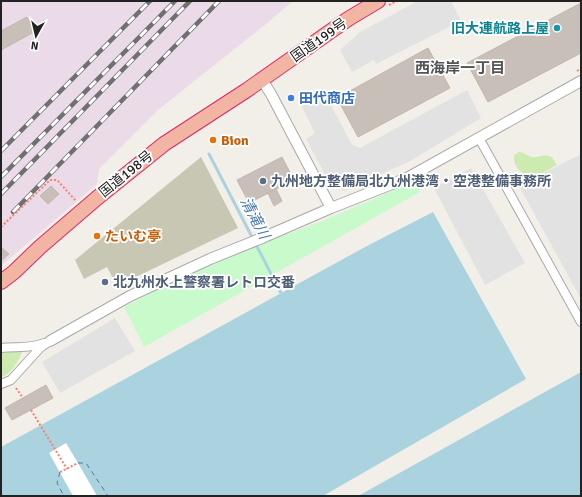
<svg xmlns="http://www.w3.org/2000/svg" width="582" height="497" font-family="Signika,'Noto Sans JP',sans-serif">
<rect width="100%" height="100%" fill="#f2efe9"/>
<path fill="#ebdbe8" d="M1 1H293L266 24 158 110 99 169 97 184 1 266Z"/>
<path fill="#c7c7b4" d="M201 157 238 228 117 286 107 267 84 279 75 260Z"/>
<path fill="#cdebb0" d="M519 152C524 152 527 156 532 157 539 158 543 153 552 157L557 165C544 172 531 183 519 170 515 166 514 161 514 155Z
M1 351 22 352C18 361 11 375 1 377Z"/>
<path fill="#c8facc" d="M413 180 420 192 144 347 124 307 187 274 249 248 320 222 381 196Z"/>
<path fill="#e2e2e2" d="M418 1H451L461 21 376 64 374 60 352 72 340 50 360 32Z
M467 90 481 118 410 161 344 191 331 186 306 139 315 133 300 103 324 92 352 145 360 148Z
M581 154V299L519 186Z
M471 168 525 263 485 285 434 188Z
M115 318 135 351 60 393 42 362Z"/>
<path fill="#aad3df" d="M433 212 526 379 323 496H2L1 447 365 247Z
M581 372V496H358Z"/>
<path fill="#fff" d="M66 443 78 463 97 496H73L49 453Z"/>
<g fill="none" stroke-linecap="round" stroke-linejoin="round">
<path stroke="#aad3df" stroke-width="3" d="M209 154 281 293"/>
<path stroke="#4a7aab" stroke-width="1" stroke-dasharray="5 4" stroke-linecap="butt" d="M78 463H86L108 496
M60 472 57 483 64 496"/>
</g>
<path fill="#c7bfb8" stroke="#c4b6ab" d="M581 3V53L488 102 467 63Z
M27 17 34 32 1 50V31Z
M428 48 450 88 358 137 337 98Z
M282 157 294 180 249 203 237 180Z
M51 186 59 194 48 204 40 196Z
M276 189 282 201 274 206 268 193Z
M1 247 9 254 1 261Z
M46 385 53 398 12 420 5 408Z"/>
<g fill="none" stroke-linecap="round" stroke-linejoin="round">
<g stroke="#a9a9a9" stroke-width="10">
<path id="minor" d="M479 138 581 322
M1 348C15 346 30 349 44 343
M1 384 11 380 40 348 50 341"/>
</g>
<g stroke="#a9a9a9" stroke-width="12">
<path id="tertiary" d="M262 80 271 94 331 208
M50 341 130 296 210 259 262 238 331 208 407 178 581 81"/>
</g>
<g stroke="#dc2a67" stroke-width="16">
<path id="trunk" d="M1 282 14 272 40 247 97 198 164 144 247 90 348 19 378 1"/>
</g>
<path stroke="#fa8072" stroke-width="2" stroke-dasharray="2 2" stroke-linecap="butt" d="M389 5 397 1
M577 71 581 68
M1 227 50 180H57L76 201
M16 388 23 398
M31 410 67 469
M60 472 78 463"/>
<use href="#minor" stroke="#fff" stroke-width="8"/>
<use href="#tertiary" stroke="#fff" stroke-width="10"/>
<use href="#trunk" stroke="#f2b4a3" stroke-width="14"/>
<g stroke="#707070" stroke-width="4.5">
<path id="rail" d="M1 151 150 1
M1 177 175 1
M1 194 190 1
M13 212 219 1"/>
</g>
<use href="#rail" stroke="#fff" stroke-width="3" stroke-dasharray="9" stroke-linecap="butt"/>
</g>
<circle fill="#0f9aa8" stroke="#fff" stroke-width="1.5" cx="557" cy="28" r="4"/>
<circle fill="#3f7fe0" stroke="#fff" stroke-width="1.5" cx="291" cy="98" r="4"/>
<g fill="#e8710a" stroke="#fff" stroke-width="1.5">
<circle cx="213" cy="140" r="4"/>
<circle cx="97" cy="236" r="4"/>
</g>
<g fill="#5c6f8a" stroke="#fff" stroke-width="1.5">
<circle cx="263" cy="181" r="4"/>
<circle cx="105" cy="282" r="4"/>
</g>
<g text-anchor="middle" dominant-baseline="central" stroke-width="3.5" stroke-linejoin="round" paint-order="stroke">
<g font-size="14" font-weight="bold" fill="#0d838f" stroke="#fff" text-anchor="end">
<text x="549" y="28">旧大連航路上屋</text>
</g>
<g font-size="14" fill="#222" stroke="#fff">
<text transform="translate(319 40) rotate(-35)">国道199号</text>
<text transform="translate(126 174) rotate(-39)">国道198号</text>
</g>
<g font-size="14" font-weight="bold" fill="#366cbe" stroke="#fff" text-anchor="start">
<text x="299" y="98">田代商店</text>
</g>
<g font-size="14" font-weight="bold" fill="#c56008" stroke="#fff" text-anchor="start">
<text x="221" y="140">Bion</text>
<text x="105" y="236">たいむ亭</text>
</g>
<g font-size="14" font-weight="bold" fill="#4e5e75" stroke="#fff" text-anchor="start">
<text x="271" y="181">九州地方整備局北九州港湾・空港整備事務所</text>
<text x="113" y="282">北九州水上警察署レトロ交番</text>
</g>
<g font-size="15" font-weight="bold" fill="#555" stroke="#fff">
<text x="460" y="68">西海岸一丁目</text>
</g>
<g font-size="15" font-style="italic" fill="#4a7aab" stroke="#fff">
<text transform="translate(255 218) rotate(62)">清滝川</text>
</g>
</g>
<rect width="582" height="497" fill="none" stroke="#222222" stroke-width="4"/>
<g transform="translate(36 36) rotate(188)" stroke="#ffffff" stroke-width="3" paint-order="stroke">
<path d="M0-3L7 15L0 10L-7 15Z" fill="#222222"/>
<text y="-6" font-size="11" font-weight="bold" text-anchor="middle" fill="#222222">N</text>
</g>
</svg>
